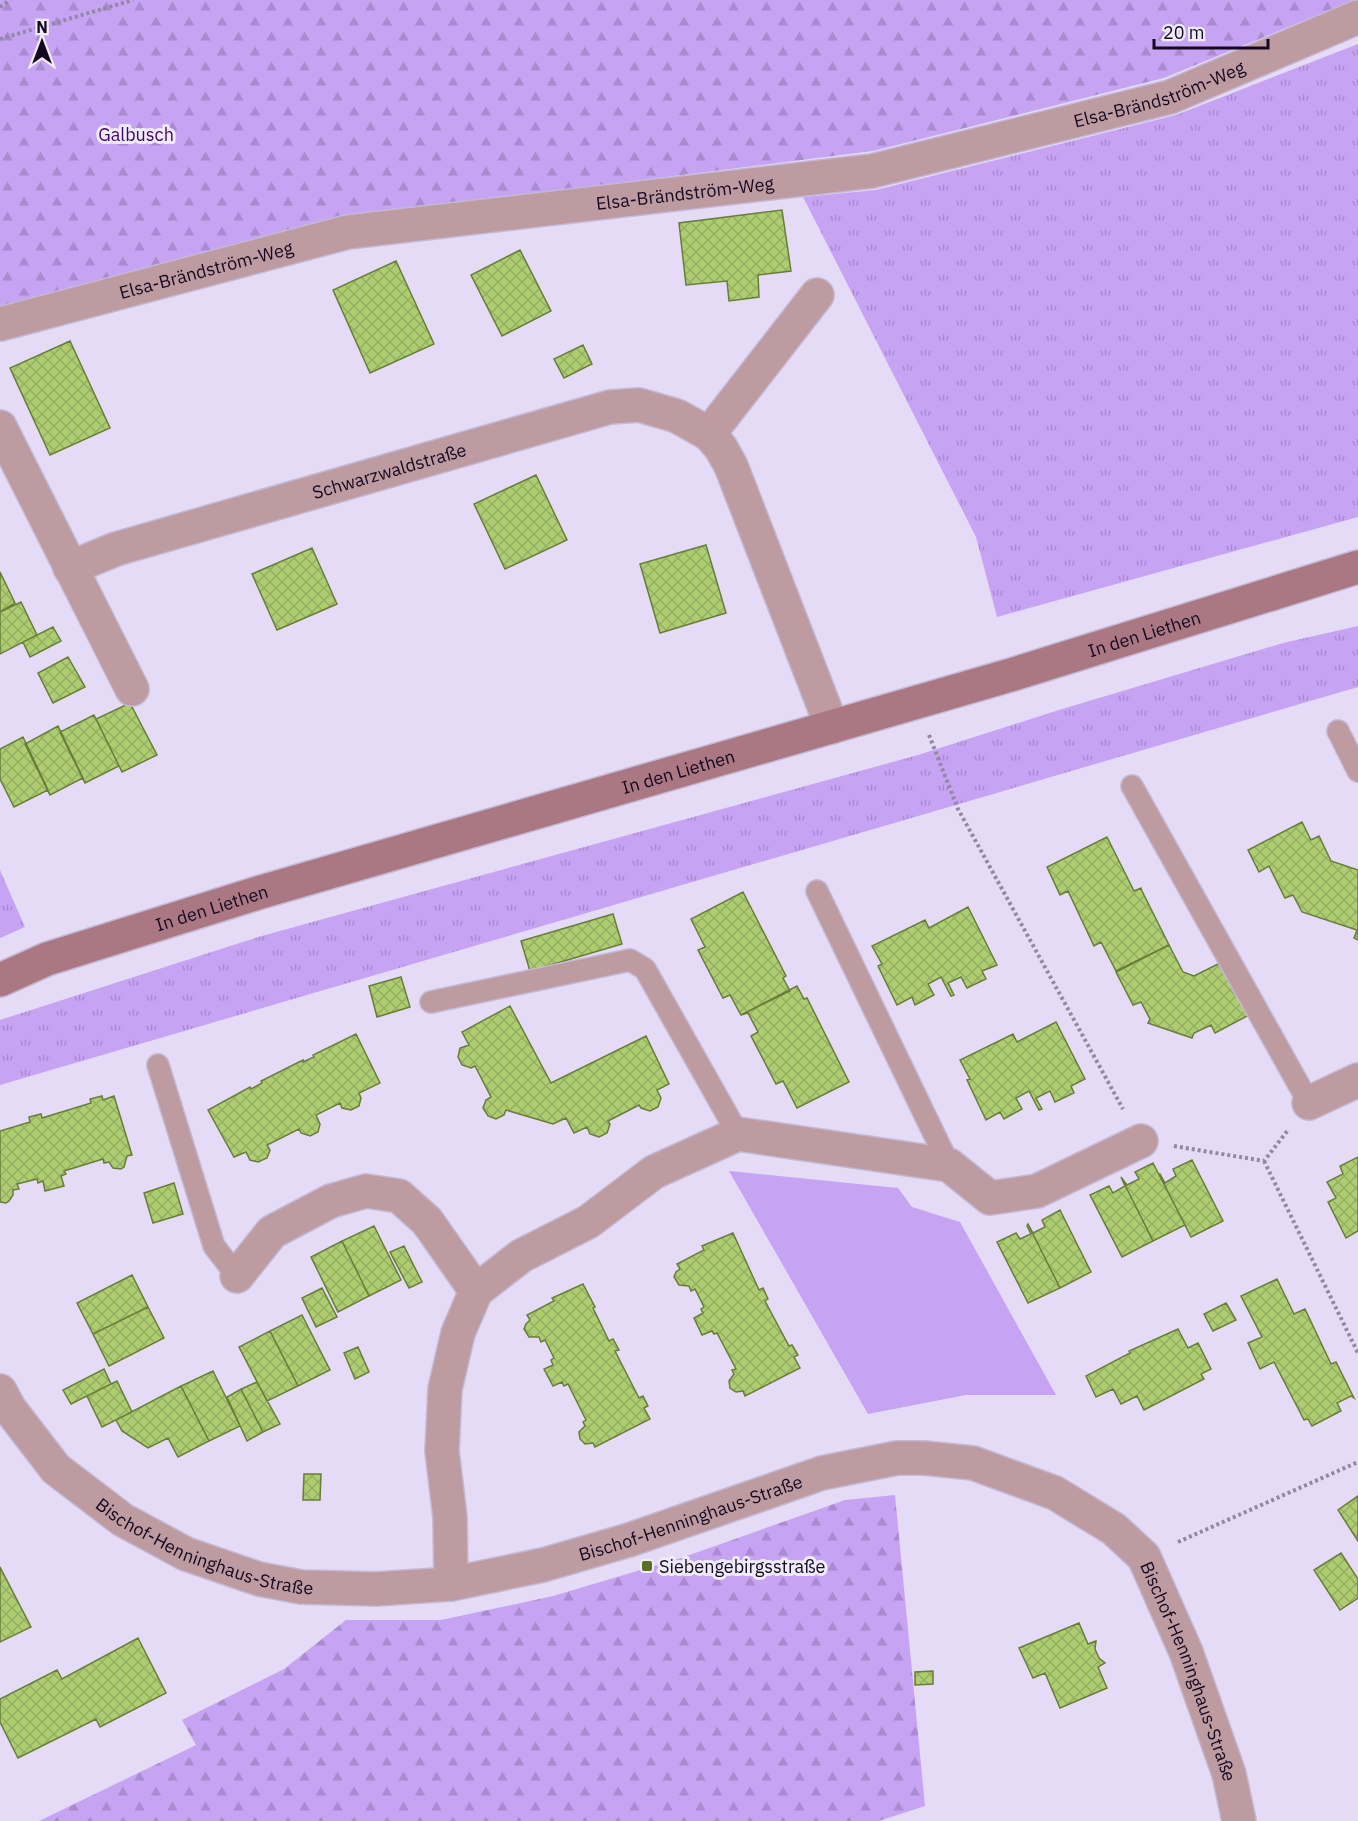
<svg xmlns="http://www.w3.org/2000/svg" width="1358" height="1821" font-family="'IBM Plex Sans',sans-serif">
<defs>
<pattern id="grass-tufts" width="24" height="20" patternUnits="userSpaceOnUse" patternTransform="scale(1.5)"><rect width="24" height="20" fill="#c7a3f4"/><path d="M3 7l-1-3M5 7V3M7 7l1-3M15 17l-1-3M17 17v-4M19 17l1-3" fill="none" stroke="#aa8bd1"/></pattern>
<pattern id="forest-firs" width="22" height="20" patternUnits="userSpaceOnUse" patternTransform="scale(1.5)"><rect width="22" height="20" fill="#c7a3f4"/><path d="M5 1l3.5 6h-7zM16 11l3.5 6h-7z" fill="#aa8bd1"/></pattern>
<pattern id="building-cross-hatch" width="8" height="8" patternUnits="userSpaceOnUse" patternTransform="scale(1.5)"><rect width="8" height="8" fill="#aecd71"/><path d="M0 0l8 8M0 8l8-8" fill="none" stroke="#95af62"/></pattern>
</defs>
<rect width="100%" height="100%" fill="#e6dbf6"/>
<path fill="url(#grass-tufts)" d="M1358 44V517L997 617 976 537 803 197 876 190 1176 115Z
M1358 626V687L0 1085V1020L258 937 918 755 1059 710 1283 643Z
M0 870 25 927 0 938Z"/>
<path fill="url(#forest-firs)" d="M0 0H1354L1164 78 873 151 353 216 0 308Z
M895 1495 925 1806 879 1821H39L196 1745 182 1720 284 1669 346 1620H441L553 1596 681 1558 845 1500Z"/>
<path fill="#c7a3f4" d="M729 1171 898 1188 912 1207 960 1222 1056 1395H966L868 1414Z"/>
<path fill="url(#building-cross-hatch)" stroke="#677d39" stroke-width="1.5" d="M782 210 791 271 758 275 759 297 729 301 727 281 686 285 679 223Z
M520 250 551 311 502 336 471 275Z
M396 261 434 344 370 373 333 290Z
M70 341 110 428 50 455 10 368Z
M583 345 592 364 564 378 554 359Z
M536 475 567 540 505 569 474 504Z
M706 545 726 613 660 633 640 564Z
M312 548 337 604 277 630 252 574Z
M0 572 15 603 0 612Z
M21 602 37 635 0 654V612Z
M53 627 61 641 30 657 23 642Z
M68 657 85 687 53 703 38 673Z
M130 703 157 755 122 772 96 719Z
M94 715 119 766 85 783 60 732Z
M58 726 83 778 50 795 25 744Z
M23 737 48 790 14 807 0 779V749Z
M1302 822 1311 840 1319 836 1331 861 1358 870V940L1354 938 1357 930 1302 912 1293 895 1285 898 1269 866 1259 872 1248 850Z
M1107 837 1134 891 1141 888 1142 891 1169 945 1116 971 1101 942 1094 946 1068 891 1060 895 1047 867Z
M743 892 786 976 783 978 790 991 741 1015 730 995 723 998 698 950 705 947 691 919Z
M968 907 997 965 982 971 986 979 967 988 961 977 948 983 954 995 951 996 941 977 928 984 934 995 915 1005 912 997 897 1005 878 966 882 964 872 946 925 920 929 928Z
M613 914 622 944 530 971 521 941Z
M1169 945 1183 972 1194 976 1222 962 1249 1015 1215 1033 1211 1025 1194 1033 1192 1038 1148 1023 1150 1019 1141 1002 1133 1005 1116 972Z
M401 977 410 1007 377 1017 369 986Z
M797 986 804 999 807 998 849 1082 797 1108 783 1081 776 1084 751 1036 758 1032 748 1013 741 1015Z
M510 1006 551 1083 646 1036 669 1084 657 1090 661 1098 658 1107 650 1111 641 1108 639 1105 608 1121 610 1124 607 1133 599 1137 590 1134 587 1127 574 1133 566 1118 553 1124 506 1110 504 1115 496 1119 488 1116 483 1108 486 1100 491 1097 475 1066 471 1068 462 1065 458 1057 460 1048 469 1045 462 1032Z
M1056 1022 1085 1079 1071 1086 1074 1093 1055 1102 1050 1091 1036 1098 1042 1109 1039 1110 1029 1091 1016 1098 1022 1109 1004 1119 1000 1112 986 1120 967 1080 970 1079 960 1060 1013 1034 1017 1042Z
M356 1034 380 1083 359 1093 361 1098 359 1106 351 1110 342 1108 340 1103 316 1115 320 1124 318 1132 310 1136 301 1133 299 1129 267 1145 270 1150 267 1158 258 1162 250 1160 246 1152 234 1157 208 1110 250 1087 251 1089 262 1083 261 1081 303 1060V1062L314 1057 313 1055Z
M102 1096 103 1100 114 1096 132 1155 127 1156 124 1167 121 1169 113 1168 109 1162 104 1163 103 1159 64 1171 66 1174 61 1176 64 1186 45 1191 43 1181 38 1183 37 1179 17 1184 19 1189 13 1190V1195L9 1201 6 1203 0 1202V1131L30 1122 29 1117 41 1114 42 1118 91 1103 90 1099Z
M1358 1157V1231L1346 1238 1328 1202 1336 1198 1327 1182 1343 1174 1340 1166Z
M1192 1160 1223 1221 1191 1237 1159 1174H1160L1165 1183 1176 1176 1173 1169Z
M1153 1163 1185 1225 1153 1241 1121 1177 1127 1185 1139 1179 1135 1172Z
M1121 1177 1153 1241 1122 1257 1090 1195 1109 1186 1113 1193 1125 1186Z
M174 1183 183 1214 153 1223 144 1193Z
M1060 1210 1091 1272 1060 1288 1028 1224 1033 1233 1045 1227 1042 1220Z
M1028 1224 1060 1288 1028 1303 997 1242 1016 1233 1020 1239 1031 1234 1027 1226Z
M374 1226 401 1280 369 1296 342 1241Z
M733 1233 759 1290 763 1288 768 1299 765 1301 789 1346 792 1345 798 1355 794 1357 800 1368 745 1396 743 1391 736 1392 730 1388 729 1381 734 1374 732 1370 736 1369 717 1333 714 1334 712 1331 702 1335 694 1318 703 1313 701 1309 704 1307 695 1289 691 1291 689 1286 679 1285 674 1277 676 1272 680 1269 677 1264 704 1250 702 1246Z
M342 1241 369 1296 338 1312 311 1257Z
M404 1246 422 1282 409 1288 390 1252Z
M132 1275 148 1307 93 1334 77 1303Z
M1277 1279 1294 1314 1305 1309 1331 1364 1336 1362 1354 1398 1351 1396 1337 1403 1341 1411 1312 1426 1308 1419 1304 1420 1274 1362 1260 1369 1248 1343 1262 1337 1241 1296Z
M583 1284 595 1307 593 1308 609 1341 613 1339 619 1350 615 1351 639 1398 643 1396 648 1406 644 1408 650 1419 595 1447 593 1443 585 1444 580 1439 579 1432 585 1426 583 1422 586 1420 568 1384 564 1386 562 1382 553 1386 544 1369 553 1365 551 1360 554 1358 545 1340 541 1342 539 1337H529L524 1329 526 1324 530 1320 527 1315 554 1301 552 1298Z
M322 1288 337 1317 316 1327 302 1298Z
M1226 1303 1236 1320 1213 1331 1204 1314Z
M148 1307 164 1338 109 1366 93 1334Z
M302 1315 330 1370 298 1386 270 1331Z
M1178 1329 1188 1348 1198 1343 1211 1369 1201 1374 1204 1379 1144 1410 1137 1396 1121 1404 1113 1389 1096 1397 1086 1376 1130 1353 1129 1351Z
M270 1331 298 1386 267 1401 239 1347Z
M358 1347 369 1372 355 1379 344 1353Z
M104 1369 111 1384 71 1404 63 1390Z
M213 1371 240 1426 209 1441 181 1386Z
M117 1381 132 1412 102 1427 87 1396Z
M257 1382 280 1424 263 1432 241 1389Z
M181 1386 209 1441 178 1457 168 1438 148 1448 122 1431 116 1420Z
M241 1389 263 1432 247 1441 227 1397Z
M304 1474H321L320 1500H303Z
M1358 1496V1541L1338 1510Z
M1341 1553 1358 1579V1598L1340 1610 1314 1570Z
M0 1567 31 1627 0 1642Z
M1079 1623 1088 1644 1096 1641 1095 1649 1099 1658 1105 1663 1098 1667 1107 1688 1060 1708 1045 1673 1033 1678 1019 1648Z
M138 1638 166 1693 100 1727 96 1719 18 1758 0 1722V1699L57 1670 62 1679Z
M933 1671V1684L915 1685V1672Z"/>
<g fill="none" stroke-linecap="round" stroke-linejoin="round">
<g stroke="#c4b9d4" stroke-width="24">
<path id="lane" d="M1338 731 1358 771
M1132 786 1309 1103
M817 891 949 1165
M431 1002 630 960 645 969 738 1134
M158 1065 214 1246 237 1276"/>
</g>
<g stroke="#c4b9d4" stroke-width="36">
<g id="street">
<path id="s1" d="M0 324 348 232 872 171 1170 97 1358 17"/>
<path d="M0 427 132 689"/>
<path d="M709 434 817 295"/>
<path id="s2" d="M70 568 116 549 610 407 639 405 677 416 709 434 721 448 731 466 832 727"/>
<path d="M1309 1103 1358 1080"/>
<path d="M237 1276 272 1232 331 1201 366 1191 399 1196 427 1221 476 1291"/>
<path id="s3" d="M0 1391 9 1408 56 1469 123 1520 186 1554 259 1579 301 1587 376 1589 451 1584 543 1565 629 1540 822 1473 897 1458H924L973 1463 1055 1493 1114 1529 1144 1557 1186 1652 1229 1774 1239 1821"/>
<path d="M451 1584 450 1517 442 1451 445 1389 458 1333 476 1291 521 1256 588 1222 654 1172 738 1134 949 1165 990 1198 1037 1191 1141 1141"/>
</g>
</g>
<g stroke="#c4b9d4" stroke-width="36">
<g id="secondary">
<path id="s4" d="M0 980 47 959 261 892 1014 674 1358 567"/>
</g>
</g>
<path stroke="#9388a2" stroke-width="4" stroke-dasharray="3 3" stroke-linecap="butt" d="M0 7 10 0
M0 39 133 0
M929 735 958 809 1123 1109
M1174 1146 1264 1161 1288 1130
M1264 1161 1358 1353
M1178 1542 1358 1462"/>
<use href="#lane" stroke="#be9aa1" stroke-width="21"/>
<use href="#street" stroke="#be9aa1" stroke-width="33"/>
<use href="#secondary" stroke="#ab7783" stroke-width="33"/>
</g>
<rect fill="#597021" stroke="#f0ebf9" stroke-width="2" x="641" y="1560" width="12" height="12" rx="3"/>
<g text-anchor="middle" dominant-baseline="central" stroke-width="6" stroke-linejoin="round" paint-order="stroke">
<g font-size="18" fill="#140921" stroke="#f0ebf9">
<text stroke="none"><textPath href="#s1" startOffset="1185">Elsa-Brändström-Weg</textPath></text>
<text stroke="none"><textPath href="#s1" startOffset="699">Elsa-Brändström-Weg</textPath></text>
<text stroke="none"><textPath href="#s1" startOffset="213">Elsa-Brändström-Weg</textPath></text>
<text stroke="none"><textPath href="#s2" startOffset="334">Schwarzwaldstraße</textPath></text>
<text stroke="none"><textPath href="#s4" startOffset="1196">In den Liethen</textPath></text>
<text stroke="none"><textPath href="#s4" startOffset="710">In den Liethen</textPath></text>
<text stroke="none"><textPath href="#s4" startOffset="224">In den Liethen</textPath></text>
<text stroke="none"><textPath href="#s3" startOffset="771">Bischof-Henninghaus-Straße</textPath></text>
<text stroke="none"><textPath href="#s3" startOffset="267">Bischof-Henninghaus-Straße</textPath></text>
<text stroke="none"><textPath href="#s3" startOffset="1383">Bischof-Henninghaus-Straße</textPath></text>
</g>
<g font-size="18" fill="#40046a" stroke="#f0ebf9">
<text x="136" y="134">Galbusch</text>
</g>
<g font-size="18" fill="#140921" stroke="#f0ebf9" text-anchor="start">
<text x="659" y="1566">Siebengebirgsstraße</text>
</g>
</g>
<g transform="translate(42 42)" stroke="#f0ebf9" stroke-width="4.5" paint-order="stroke">
<path d="M0-4.5L10 22L0 15L-10 22Z" fill="#140921"/>
<text y="-9" font-size="16" font-weight="bold" text-anchor="middle" fill="#140921">N</text>
</g>
<path d="M1154 39v9h114v-9" fill="none" stroke="#140921" stroke-width="3"/>
<text x="1163" y="39" font-size="18" fill="#140921" stroke="#f0ebf9" stroke-width="4.5" paint-order="stroke">20 m</text>
</svg>
